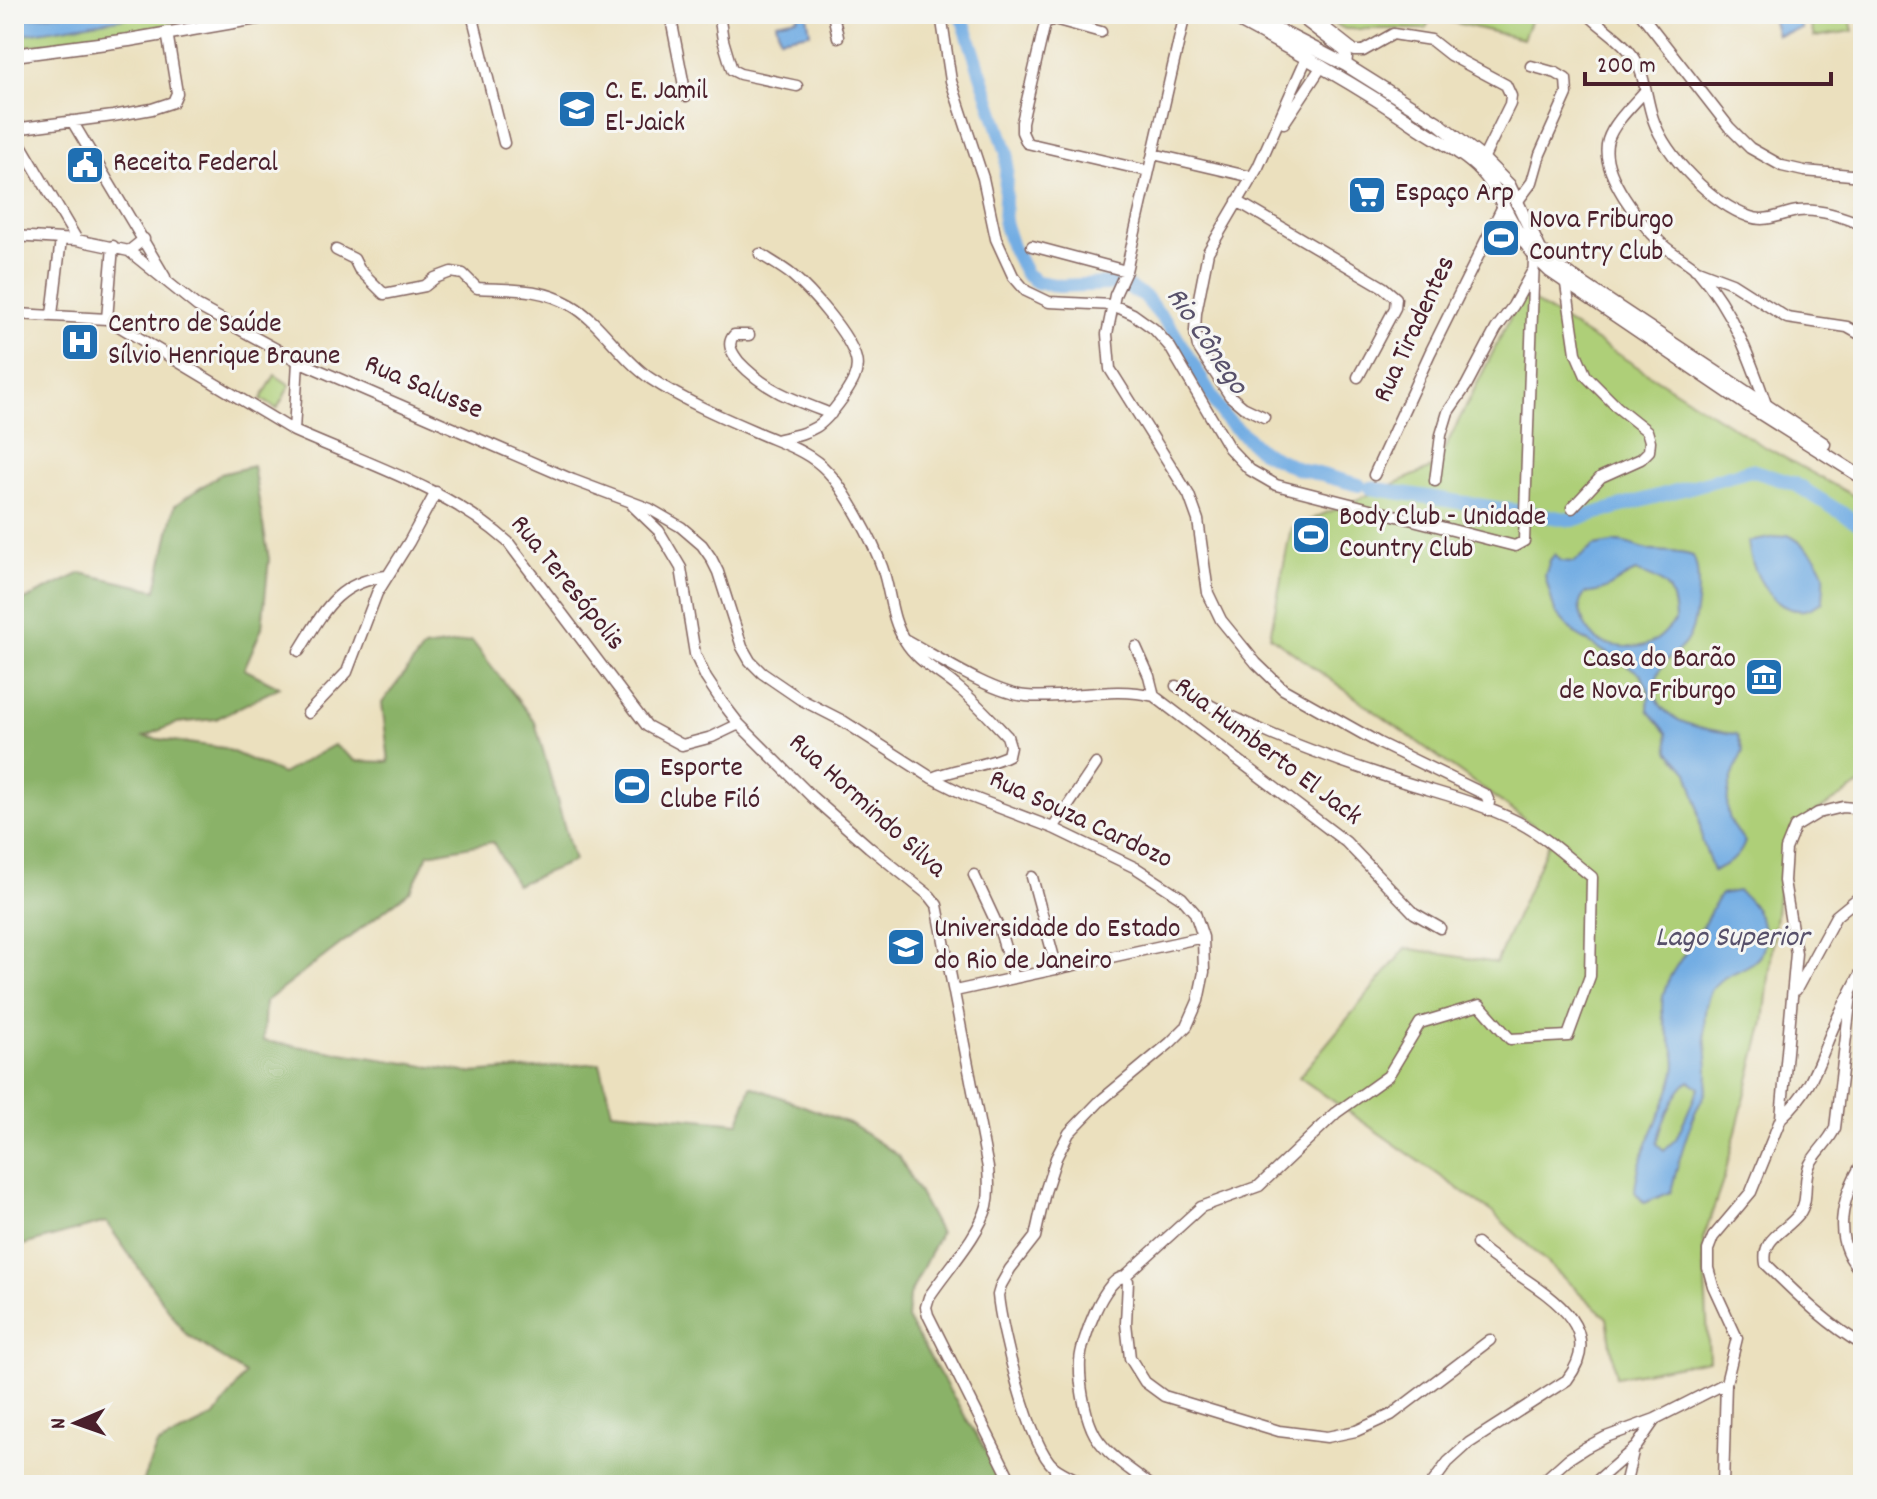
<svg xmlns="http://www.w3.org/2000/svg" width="1877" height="1499" font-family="Dekko,sans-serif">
<rect width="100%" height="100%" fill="#f6f6f2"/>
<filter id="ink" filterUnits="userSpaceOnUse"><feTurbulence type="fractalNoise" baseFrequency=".0125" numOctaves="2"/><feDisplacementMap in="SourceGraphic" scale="16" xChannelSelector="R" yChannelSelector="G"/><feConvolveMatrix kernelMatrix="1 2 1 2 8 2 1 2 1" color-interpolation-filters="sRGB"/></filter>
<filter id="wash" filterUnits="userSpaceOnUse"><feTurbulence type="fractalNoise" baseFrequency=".006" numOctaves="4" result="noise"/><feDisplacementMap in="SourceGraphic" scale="32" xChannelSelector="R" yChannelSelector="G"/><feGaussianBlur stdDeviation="1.8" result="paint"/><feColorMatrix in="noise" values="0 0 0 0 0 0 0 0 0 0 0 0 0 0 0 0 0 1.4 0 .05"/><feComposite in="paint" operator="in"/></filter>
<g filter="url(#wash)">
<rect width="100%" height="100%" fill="#ebe0be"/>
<path fill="#aecf78" stroke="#7c7752" stroke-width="2" d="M14 14H247L14 48Z
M1313 14H1533L1523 39 1431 17 1426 29H1345Z
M1808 14H1849L1853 31 1814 37Z
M1504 218 1510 231 1501 250 1492 245Z
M1522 294 1760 444 1863 501V783L1792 827 1781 869 1764 1022 1724 1178 1703 1239 1709 1360 1616 1377 1607 1318 1493 1213 1299 1077 1406 948 1496 963 1551 838 1270 636 1291 528 1436 466Z
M275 375 290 385 277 409 261 399Z"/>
<path fill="#8ab268" stroke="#6a684a" stroke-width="2" d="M253 466 269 559 262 628 244 669 280 687 216 719 177 723 144 737 224 748 282 774 334 745 356 761 389 762 382 703 424 648 472 641 535 722 574 861 516 885 493 842 428 854 411 890 265 1002 263 1041 471 1073 600 1063 612 1111 739 1123 751 1086 851 1124 899 1156 940 1233 909 1296 907 1319 993 1463 997 1485H141L157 1445 215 1416 245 1374 185 1333 106 1222 16 1247 14 1250V605L81 573 156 590 175 505 221 474Z"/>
<path fill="#73ade3" stroke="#5e6687" stroke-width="2" fill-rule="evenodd" d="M55 14H149L14 36V20Z
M798 14H807L810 33 780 38 776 22 798 18Z
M1771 14H1798L1802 29 1777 35Z
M1788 535C1801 541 1821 559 1824 574 1825 583 1823 593 1823 602 1818 604 1811 609 1805 610 1770 614 1751 569 1748 542Z
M1617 542C1630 542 1642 550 1654 551 1669 552 1679 551 1693 556 1702 574 1698 622 1687 640 1680 653 1664 658 1659 672 1640 721 1704 730 1737 734L1743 751C1734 771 1722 797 1730 820 1733 827 1740 835 1745 842 1739 859 1729 863 1713 871L1702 840 1697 802 1688 772 1669 751 1667 733 1648 710 1649 691 1641 674 1575 634 1555 612 1545 576 1550 560 1555 554 1561 561 1574 562 1594 546ZM1636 572C1667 579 1674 591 1675 621 1666 631 1659 641 1645 645 1633 649 1605 647 1595 638 1584 627 1572 604 1586 593 1605 595 1619 578 1636 572Z
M1738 891C1754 902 1771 929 1763 950 1754 972 1722 970 1711 991 1695 1023 1715 1061 1705 1094 1702 1102 1696 1108 1694 1116 1684 1141 1677 1167 1671 1192L1644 1203 1635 1192C1637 1149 1666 1113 1675 1071 1679 1054 1667 1035 1663 1018 1656 980 1687 956 1703 926 1709 915 1713 904 1721 894ZM1689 1081 1699 1087 1676 1139 1664 1150 1657 1144C1661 1125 1674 1092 1689 1081Z"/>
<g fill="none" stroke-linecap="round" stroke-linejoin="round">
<path stroke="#73ade3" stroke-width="14" d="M961 14 1007 153 1004 222 1012 247 1026 274 1037 282 1060 286 1109 284 1125 286 1144 296 1171 328 1224 417 1261 451 1296 468 1359 485
M1371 488 1572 520 1751 470 1795 484 1863 526"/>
</g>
</g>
<g filter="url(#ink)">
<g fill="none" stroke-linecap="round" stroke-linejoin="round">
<g stroke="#82635e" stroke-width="13">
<path id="minor" d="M472 14 504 143
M670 14 686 96
M719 14 723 40 732 70 740 74 797 86
M833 14 838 37
M941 14 951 81 983 178 996 239 1013 276 1026 291 1049 302 1113 305 1133 314 1154 329 1170 347 1229 448 1250 470 1276 485 1515 546 1524 541 1534 257
M1185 14 1126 271 1115 295 1107 334 1110 369 1189 495 1198 520 1208 593 1221 620 1256 663 1283 689 1379 743 1486 795 1489 802 1488 810
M1296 14 1344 51 1347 57 1346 65
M1308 14 1355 51H1363L1393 34 1431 40 1450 55 1506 85 1511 96 1510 104 1483 159
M1588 14C1602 29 1621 38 1633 56 1645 73 1646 99 1653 119 1666 157 1713 204 1750 217 1768 223 1782 213 1798 211 1819 208 1844 217 1863 225
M1641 14 1729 127 1750 148 1782 166 1804 171 1863 176
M1101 32 1054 19 1045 23 1022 122V132L1027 143 1148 171
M1645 91C1633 105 1614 122 1608 140 1598 172 1642 225 1663 245 1674 255 1688 261 1698 271 1733 311 1750 358 1767 407
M72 121 165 277
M1284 123 1322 66
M14 129 113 116 152 109 173 102 177 93 167 32
M14 133 77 240
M1153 154 1252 177
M1237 201 1383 287 1396 298 1395 308 1358 377
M1517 202 1532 182 1540 154 1567 94 1566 79 1556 73 1531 66
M14 236 77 240 129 251 144 239
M1032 246 1126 271
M336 250 354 259 359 269 384 294 425 286 435 278 451 272 463 274 477 288C511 290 539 287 571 305 601 322 620 358 651 379 683 400 719 416 754 431 780 443 808 450 828 472 846 491 873 541 882 567 891 592 890 618 905 641 917 661 937 670 955 685 974 700 990 718 1007 736L1010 746 1008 755C989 766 955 768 932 778
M129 251 197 306 298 361 573 480 650 509 681 527 702 545 711 558 718 572 742 647 750 661 762 673 800 699 843 721 932 778 966 795 1053 828 1136 868 1182 898 1195 913 1203 937 1204 972 1198 1001 1187 1026 1170 1043 1099 1102 1069 1133 1056 1158 1045 1192 1035 1237 1010 1269 1001 1285 998 1295C1001 1329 1029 1446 1054 1467 1063 1474 1076 1479 1087 1485
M760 254C771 261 782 267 792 275 811 291 850 335 856 359 860 374 849 388 842 399 819 431 813 431 776 440
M1695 269 1732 283 1787 318 1847 327 1863 336
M1566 284 1576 353 1586 376 1617 407 1647 431 1650 441 1649 451 1641 459 1601 477 1572 508
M17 314 107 319 294 431
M52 315 61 239
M107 319 113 246
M749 335H734C726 344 732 353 739 362 766 391 795 400 831 414
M298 361 294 431C368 464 447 488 508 542L647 726 682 745 712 737 739 724
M1264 417 1243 407 1230 396 1209 364 1198 347 1195 331 1196 313 1208 252 1258 167 1307 57
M1374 475 1430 353 1503 206
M1435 481 1441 435 1448 412 1466 386 1496 329 1513 306 1532 272
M633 506 659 531 681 568 695 654 706 678 722 702 739 724 812 797 869 847 930 896 937 905 988 1168C989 1181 990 1193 987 1206 979 1236 946 1271 929 1297L926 1307 928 1315 1013 1485
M904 639C936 656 991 693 1026 696 1068 700 1112 685 1154 696L1346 842 1414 913 1440 928
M1136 647 1149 676 1154 696
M299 651C324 611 336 583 386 576
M308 713 347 672 377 593 409 542 436 492
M1053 828 1096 764
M974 875 1000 931 1014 978
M1032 877 1057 969
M1796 990 1836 916 1863 894
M955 991 1203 937
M1851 995 1835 1128C1829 1142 1817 1151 1810 1164 1802 1180 1810 1200 1799 1214 1785 1232 1761 1238 1766 1264 1797 1294 1825 1323 1863 1345
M1781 1118C1816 1086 1818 1060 1837 1019 1845 1002 1855 985 1863 968
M1863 1162C1842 1196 1829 1242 1863 1273
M1124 1277 1201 1207 1259 1186 1336 1113 1388 1076 1420 1023 1480 1005 1510 1039 1568 1036 1590 976 1592 877C1568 858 1545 836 1518 822 1475 800 1425 790 1379 774 1309 751 1238 724 1176 686
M1054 1467 1057 1478 1065 1485
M1150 1485C1131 1469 1102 1453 1092 1429 1084 1411 1079 1381 1080 1361 1081 1342 1104 1278 1124 1277L1128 1281 1126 1323 1130 1358 1145 1382 1164 1396 1279 1431 1327 1437 1356 1431 1391 1415 1490 1340
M1431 1485 1448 1462 1469 1443 1567 1380C1617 1314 1514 1281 1477 1244
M1539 1485 1568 1459 1585 1448 1606 1437 1655 1419 1726 1383
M1592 1485 1636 1447 1654 1421
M1625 1485 1633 1452
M1723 1485 1726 1383 1737 1338 1713 1286 1708 1268V1250L1713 1237 1751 1192 1781 1118 1796 953 1784 881 1786 849 1795 827 1818 813 1843 807 1863 809"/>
</g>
<g stroke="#82635e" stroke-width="15">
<path id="major" d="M1226 14C1293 50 1359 86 1421 129 1441 142 1465 154 1481 171 1492 181 1497 194 1504 207 1516 231 1530 253 1550 271L1749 406 1863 478
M1247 14 1346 65 1437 122 1483 159 1509 185 1540 250 1562 270 1824 444
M14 55 129 40 281 14"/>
</g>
<use href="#minor" stroke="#fff" stroke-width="10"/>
<use href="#major" stroke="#fff" stroke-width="12"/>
</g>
</g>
<defs>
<g id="school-square" transform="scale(2)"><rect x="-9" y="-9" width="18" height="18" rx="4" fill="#1f6fb2" stroke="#f6f6f2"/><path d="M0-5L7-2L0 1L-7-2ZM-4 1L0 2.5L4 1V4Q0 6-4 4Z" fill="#fff"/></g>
<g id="civic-square" transform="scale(2)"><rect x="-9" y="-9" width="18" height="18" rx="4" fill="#1f6fb2" stroke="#f6f6f2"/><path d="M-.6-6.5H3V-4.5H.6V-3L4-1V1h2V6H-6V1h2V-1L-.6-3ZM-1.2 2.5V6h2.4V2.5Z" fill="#fff"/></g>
<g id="supermarket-square" transform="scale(2)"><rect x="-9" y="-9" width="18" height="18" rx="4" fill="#1f6fb2" stroke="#f6f6f2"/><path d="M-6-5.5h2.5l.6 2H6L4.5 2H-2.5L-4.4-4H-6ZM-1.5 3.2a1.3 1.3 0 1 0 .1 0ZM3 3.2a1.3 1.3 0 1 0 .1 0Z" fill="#fff"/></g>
<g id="stadium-square" transform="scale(2)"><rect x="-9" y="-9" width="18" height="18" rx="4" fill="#1f6fb2" stroke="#f6f6f2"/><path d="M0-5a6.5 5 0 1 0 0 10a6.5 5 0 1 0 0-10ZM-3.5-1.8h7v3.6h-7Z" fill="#fff"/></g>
<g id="hospital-square" transform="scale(2)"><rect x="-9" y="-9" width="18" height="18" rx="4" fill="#1f6fb2" stroke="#f6f6f2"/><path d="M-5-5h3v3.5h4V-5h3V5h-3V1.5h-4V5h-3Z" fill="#fff"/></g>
<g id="museum-square" transform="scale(2)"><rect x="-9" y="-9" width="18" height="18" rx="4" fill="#1f6fb2" stroke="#f6f6f2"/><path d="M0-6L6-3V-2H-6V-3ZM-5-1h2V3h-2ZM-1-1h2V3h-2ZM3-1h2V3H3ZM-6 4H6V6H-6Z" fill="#fff"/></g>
<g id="university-square" transform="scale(2)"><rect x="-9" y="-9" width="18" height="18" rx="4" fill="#1f6fb2" stroke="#f6f6f2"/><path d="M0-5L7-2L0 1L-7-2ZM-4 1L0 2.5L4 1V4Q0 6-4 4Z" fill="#fff"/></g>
</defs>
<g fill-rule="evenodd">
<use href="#school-square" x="577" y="109"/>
<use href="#civic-square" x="85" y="165"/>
<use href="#supermarket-square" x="1367" y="195"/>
<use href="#stadium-square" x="1501" y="238"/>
<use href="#hospital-square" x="80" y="342"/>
<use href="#stadium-square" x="1311" y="535"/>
<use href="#museum-square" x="1764" y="677"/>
<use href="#stadium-square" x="632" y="786"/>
<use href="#university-square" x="906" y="947"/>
</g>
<g text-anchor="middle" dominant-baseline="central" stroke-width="6" stroke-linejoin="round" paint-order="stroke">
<g font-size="28" fill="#4a1f2b" stroke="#f6f6f2" text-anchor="start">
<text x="605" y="93">C. E. Jamil<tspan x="605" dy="32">El-Jaick</tspan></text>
<text x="113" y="165">Receita Federal</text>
<text x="1395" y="195">Espaço Arp</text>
<text x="1529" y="222">Nova Friburgo<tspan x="1529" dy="32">Country Club</tspan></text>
<text x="108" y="326">Centro de Saúde<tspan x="108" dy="32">Sílvio Henrique Braune</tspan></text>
<text x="1339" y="519">Body Club - Unidade<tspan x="1339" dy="32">Country Club</tspan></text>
<text x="1736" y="661" text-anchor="end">Casa do Barão<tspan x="1736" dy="32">de Nova Friburgo</tspan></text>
<text x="660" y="770">Esporte<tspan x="660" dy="32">Clube Filó</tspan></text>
<text x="934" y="931">Universidade do Estado<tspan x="934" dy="32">do Rio de Janeiro</tspan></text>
</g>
<g font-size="28" fill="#4a1f2b" stroke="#f6f6f2">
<text transform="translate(1416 330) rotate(-65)">Rua Tiradentes</text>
<text transform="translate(423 389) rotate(23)">Rua Salusse</text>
<text transform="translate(566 584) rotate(51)">Rua Teresópolis</text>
<text transform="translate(1267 753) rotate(37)">Rua Humberto El Jack</text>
<text transform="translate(866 807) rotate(42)">Rua Hormindo Silva</text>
<text transform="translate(1080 821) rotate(25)">Rua Souza Cardozo</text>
</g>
<g font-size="30" font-style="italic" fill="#58516b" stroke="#f6f6f2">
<text transform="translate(1205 342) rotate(56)">Rio Cônego</text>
<text x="1732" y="939">Lago Superior</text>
</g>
</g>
<rect width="1877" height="1499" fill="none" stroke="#f6f6f2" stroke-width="48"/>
<g transform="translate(76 1423) rotate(268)" stroke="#f6f6f2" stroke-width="6" paint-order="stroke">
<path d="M0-6L14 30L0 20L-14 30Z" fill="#4a1f2b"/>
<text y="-12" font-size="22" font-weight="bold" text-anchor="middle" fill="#4a1f2b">N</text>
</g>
<path d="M1585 72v12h246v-12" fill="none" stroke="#4a1f2b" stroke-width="4"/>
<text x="1597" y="72" font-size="24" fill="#4a1f2b" stroke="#f6f6f2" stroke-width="6" paint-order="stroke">200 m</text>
</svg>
